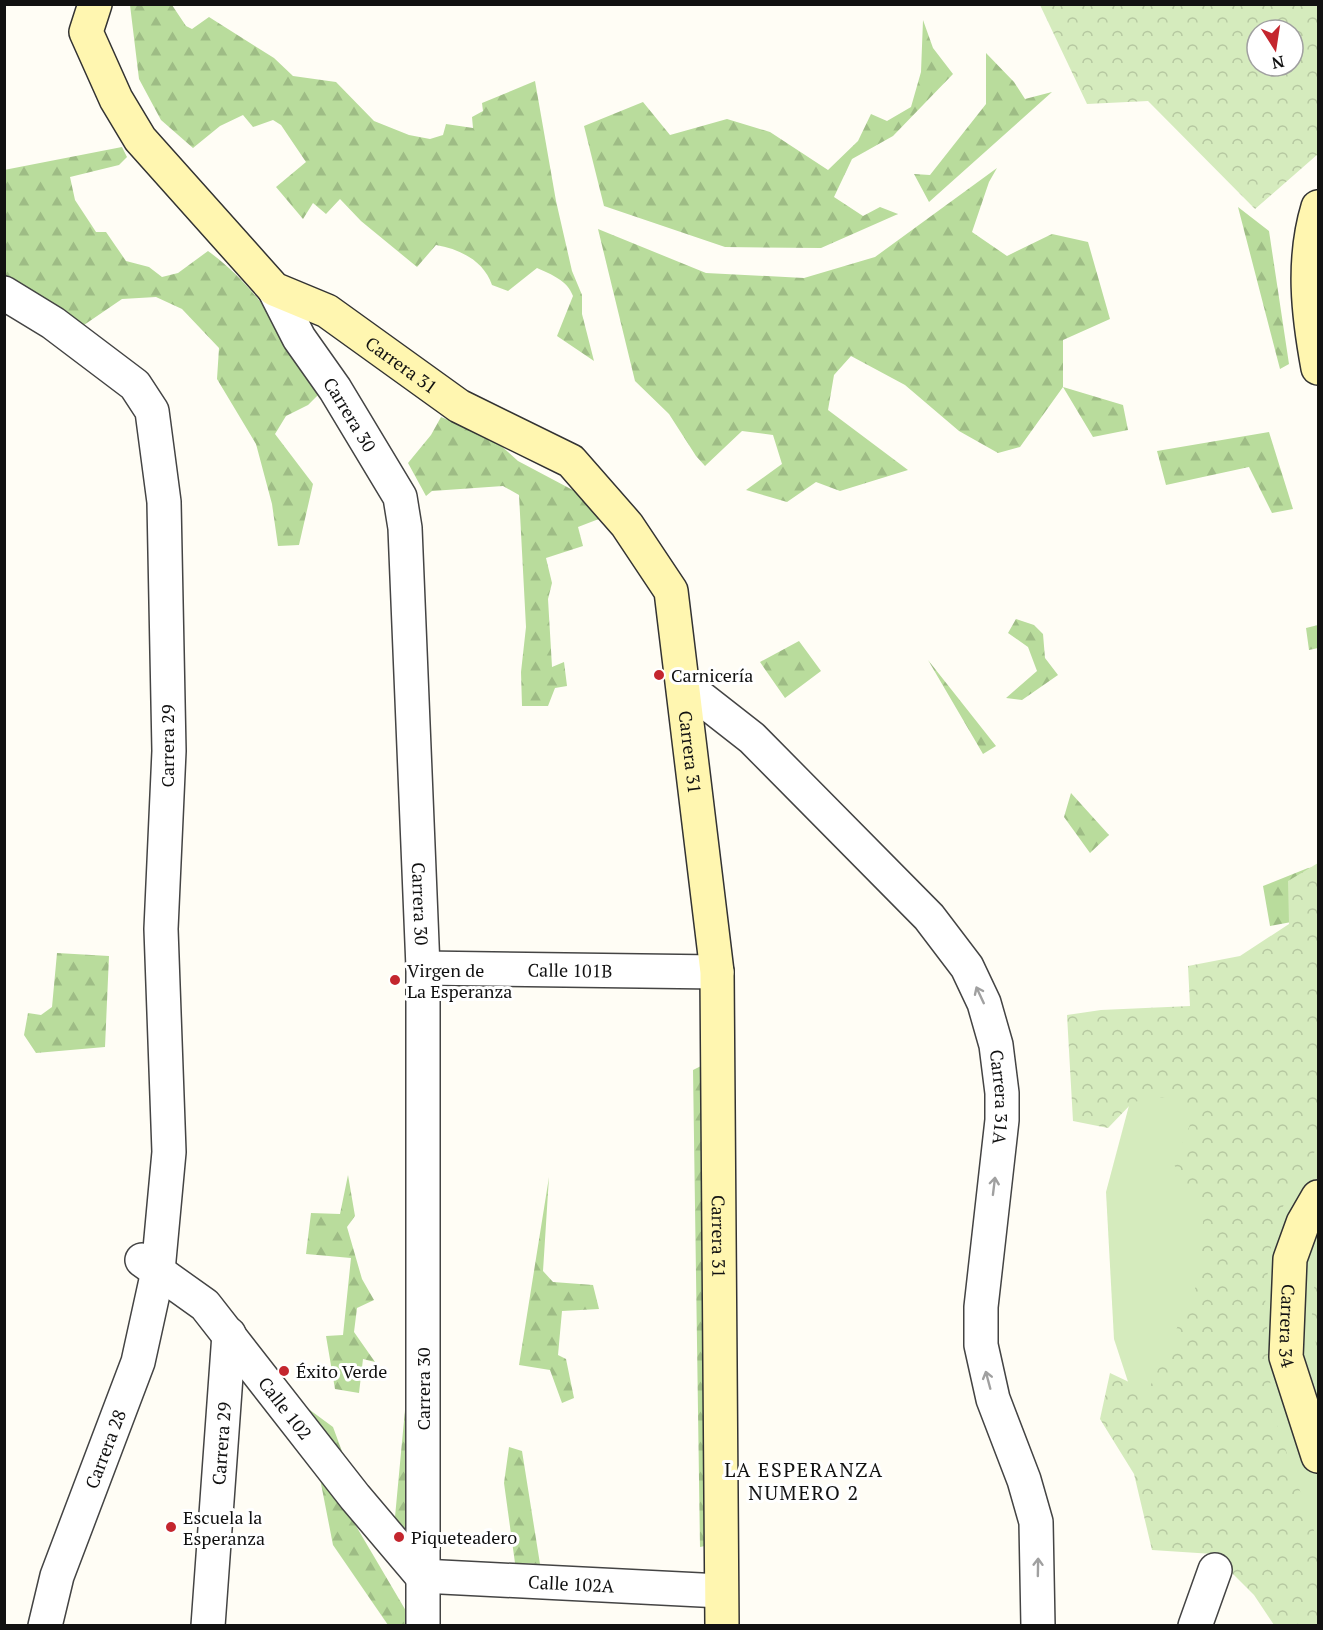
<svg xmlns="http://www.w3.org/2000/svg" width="1323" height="1630" font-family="'PT Serif',serif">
<defs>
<pattern id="forest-firs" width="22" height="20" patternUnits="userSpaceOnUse" patternTransform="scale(1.5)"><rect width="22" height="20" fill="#b9dc9c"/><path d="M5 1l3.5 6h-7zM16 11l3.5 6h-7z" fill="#9ebc85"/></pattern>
<pattern id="park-crowns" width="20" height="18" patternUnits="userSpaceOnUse" patternTransform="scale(1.5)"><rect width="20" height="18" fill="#d5ebbd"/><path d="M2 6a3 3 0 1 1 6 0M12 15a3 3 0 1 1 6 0" fill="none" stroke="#b6c8a1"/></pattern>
</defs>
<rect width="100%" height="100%" fill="#fffdf5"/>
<path fill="#d5ebbd" d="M1318 1013V1563L1168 1504 1114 1339 1106 1192 1152 1019Z"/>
<path fill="url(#forest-firs)" d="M130 5H172L186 26 192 29 209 17 274 58 293 76 336 82 374 121 409 135 430 139 443 135 446 124 473 128 472 117 483 111 482 103 535 81 556 201 572 271 582 295V314L594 361 557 336 573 296C567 280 552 275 537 268L508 291 492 285C484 261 460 249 436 245L417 267 361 221 340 199 326 214 313 203 303 219 276 187 306 162 281 125 273 120 253 127 243 115 220 126 193 148 161 120 139 79Z
M923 20 933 48 953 74 893 136 852 159 834 197 863 216 880 207 898 214 821 248 725 247 604 206 584 126 643 102 670 135 727 119 770 132 828 170 858 141 871 114 887 121 911 107 921 72Z
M986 53 1014 82 1025 99 1052 92 929 202 914 174 930 175 986 104Z
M122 147 127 157 119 165 70 177 75 200 96 232H106L126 261 149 267 162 277 178 273 208 251C258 287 289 341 321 392L308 405 286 416 275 434 313 484 299 545 278 546 272 504 256 444 217 379 219 348 182 309 156 297 122 299 81 327 5 278 4 170Z
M997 168 989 182 972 232 1007 256 1052 234 1088 242 1110 319 1063 340V387L1123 405 1128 430 1093 437 1063 387 1020 447 998 453 959 431 905 385 851 356 834 375 828 410 908 470 840 491 816 482 787 502 746 490 782 464 773 435 742 431 705 466 696 456 669 414 635 381 598 229 706 273 804 278 875 257Z
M1238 207 1269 231 1289 364 1280 369Z
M441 417 490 436 518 461 584 496 604 517 578 527 583 546 546 558 552 583 548 599 552 667 564 662 567 686 555 688 548 706H522L521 672 526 627 519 495 503 486 432 491 426 496 408 463 431 435Z
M1269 432 1293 509 1272 513 1249 467 1166 485 1157 451Z
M1016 619 1034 625 1043 634 1045 658 1058 675 1022 700 1006 698 1037 671 1028 647 1008 633Z
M1318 625V648L1309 650 1306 628Z
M799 641 821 671 785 698 760 662Z
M928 660 996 746 983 754Z
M1071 793 1109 835 1090 853 1064 817Z
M1318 867V917L1270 926 1263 886 1308 868Z
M57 953 109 956 105 1047 36 1053 24 1035 28 1013 41 1015 52 1007Z
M707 1063 710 1545 700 1547 693 1070Z
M348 1175 355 1216 347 1227 362 1279 374 1300 357 1308 354 1332 375 1362 363 1359 359 1393 335 1389 326 1336 343 1335 351 1258 306 1254 311 1213 340 1214Z
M549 1177 543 1271 553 1282 593 1285 599 1309 562 1311 558 1355 566 1359 574 1398 562 1403 550 1370 519 1365Z
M413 1324V1538L395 1517Z
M299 1402 333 1427 350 1473Z
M509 1447 522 1451 540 1564 515 1563 504 1483Z
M316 1458 409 1616 404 1625H388L333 1545Z"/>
<path fill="url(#park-crowns)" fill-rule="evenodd" d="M1040 5H1318V154L1255 209 1148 101 1087 104ZM1257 30H1293V66H1257Z
M1318 863V1146L1274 1222 1265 1295 1272 1411 1318 1542V1625H1274L1254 1595 1213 1554 1152 1550 1134 1474 1100 1419 1110 1373 1148 1391 1198 1282 1204 1208 1174 1165 1193 1117 1178 1095 1133 1102 1108 1128 1073 1121 1067 1015 1101 1010 1190 1006 1188 966 1240 956 1289 924 1288 881Z
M1318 1278V1360L1310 1298Z"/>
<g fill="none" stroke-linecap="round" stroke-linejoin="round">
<g stroke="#444" stroke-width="36">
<g id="street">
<path id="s1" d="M274 289 299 338 335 389 400 497 405 528 423 968V1626"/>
<path d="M4 293 53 323 135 385 152 411 164 502 169 751 161 929 169 1152 158 1271 138 1362 57 1576 45 1626"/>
<path id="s2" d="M683 684 752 738 929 917 967 967 984 1003 996 1045 1002 1093V1120L981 1307V1345L993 1399 1024 1480 1036 1522 1038 1626"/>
<path id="s3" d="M423 968 717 972"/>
<path id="s4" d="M142 1260 205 1305 355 1497 422 1576 721 1591"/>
<path id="s5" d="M208 1626 229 1334"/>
<path d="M1195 1626 1215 1570"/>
</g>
</g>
<g stroke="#333" stroke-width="36">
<g id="secondary">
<path id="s6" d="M95 4 86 32 116 99 140 139 274 289 327 311 459 406 571 461 627 525 671 591 717 972 722 1626"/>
<path d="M1318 207C1302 260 1308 314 1318 368"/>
<path id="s7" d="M1318 1197 1303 1223 1290 1259 1286 1357 1318 1456"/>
</g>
</g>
<use href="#street" stroke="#fff" stroke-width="33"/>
<use href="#secondary" stroke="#fff6b0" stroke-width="33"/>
</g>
<defs><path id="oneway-shaft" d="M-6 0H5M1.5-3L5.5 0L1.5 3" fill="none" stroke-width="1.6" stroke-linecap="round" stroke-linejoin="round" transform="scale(1.5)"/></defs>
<g stroke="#a0a0a0">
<use href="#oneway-shaft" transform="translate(980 995) rotate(-115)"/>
<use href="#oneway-shaft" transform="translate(994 1186) rotate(-83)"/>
<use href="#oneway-shaft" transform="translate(988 1380) rotate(-105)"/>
<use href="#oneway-shaft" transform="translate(1038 1567) rotate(-89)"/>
</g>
<g fill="#c4262e" stroke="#fff" stroke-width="2">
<circle cx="659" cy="675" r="6"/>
<circle cx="395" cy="980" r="6"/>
<circle cx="284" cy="1371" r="6"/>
<circle cx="171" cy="1527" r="6"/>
<circle cx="399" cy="1537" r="6"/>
</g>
<g text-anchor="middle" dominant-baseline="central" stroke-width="6" stroke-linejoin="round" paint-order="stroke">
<g font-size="18" fill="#111" stroke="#fff">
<text stroke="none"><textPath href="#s6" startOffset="500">Carrera 31</textPath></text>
<text stroke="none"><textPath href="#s1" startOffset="147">Carrera 30</textPath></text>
<text transform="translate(167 746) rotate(-90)">Carrera 29</text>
<text stroke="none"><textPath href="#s6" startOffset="1022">Carrera 31</textPath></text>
<text stroke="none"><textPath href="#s1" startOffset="651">Carrera 30</textPath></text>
<text stroke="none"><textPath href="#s3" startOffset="147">Calle 101B</textPath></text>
<text stroke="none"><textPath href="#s2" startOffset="538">Carrera 31A</textPath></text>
<text stroke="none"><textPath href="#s6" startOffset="1508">Carrera 31</textPath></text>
<text stroke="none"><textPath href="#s7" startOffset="135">Carrera 34</textPath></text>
<text transform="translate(423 1389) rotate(-90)">Carrera 30</text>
<text stroke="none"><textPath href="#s4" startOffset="208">Calle 102</textPath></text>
<text stroke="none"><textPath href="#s5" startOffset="183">Carrera 29</textPath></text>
<text transform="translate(105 1449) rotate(-69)">Carrera 28</text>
<text stroke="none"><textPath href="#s4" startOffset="574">Calle 102A</textPath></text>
</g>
<g font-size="18" fill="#111" stroke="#fff" text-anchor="start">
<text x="671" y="675">Carnicería</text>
<text x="407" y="970">Virgen de<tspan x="407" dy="21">La Esperanza</tspan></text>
<text x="296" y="1371">Éxito Verde</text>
<text x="183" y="1517">Escuela la<tspan x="183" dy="21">Esperanza</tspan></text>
<text x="411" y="1537">Piqueteadero</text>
</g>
<g font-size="20" letter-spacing="1.5" fill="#111" stroke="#fff">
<text x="804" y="1469">LA ESPERANZA<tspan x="804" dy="23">NUMERO 2</tspan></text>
</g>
</g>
<rect width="1323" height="1630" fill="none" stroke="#111111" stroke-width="12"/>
<g transform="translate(1275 48) rotate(168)"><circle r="28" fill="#ffffff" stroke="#a0a0a0" stroke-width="1.5"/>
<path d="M0-4.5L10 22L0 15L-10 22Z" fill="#c4262e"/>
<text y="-9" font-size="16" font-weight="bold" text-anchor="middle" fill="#111111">N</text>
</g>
</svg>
